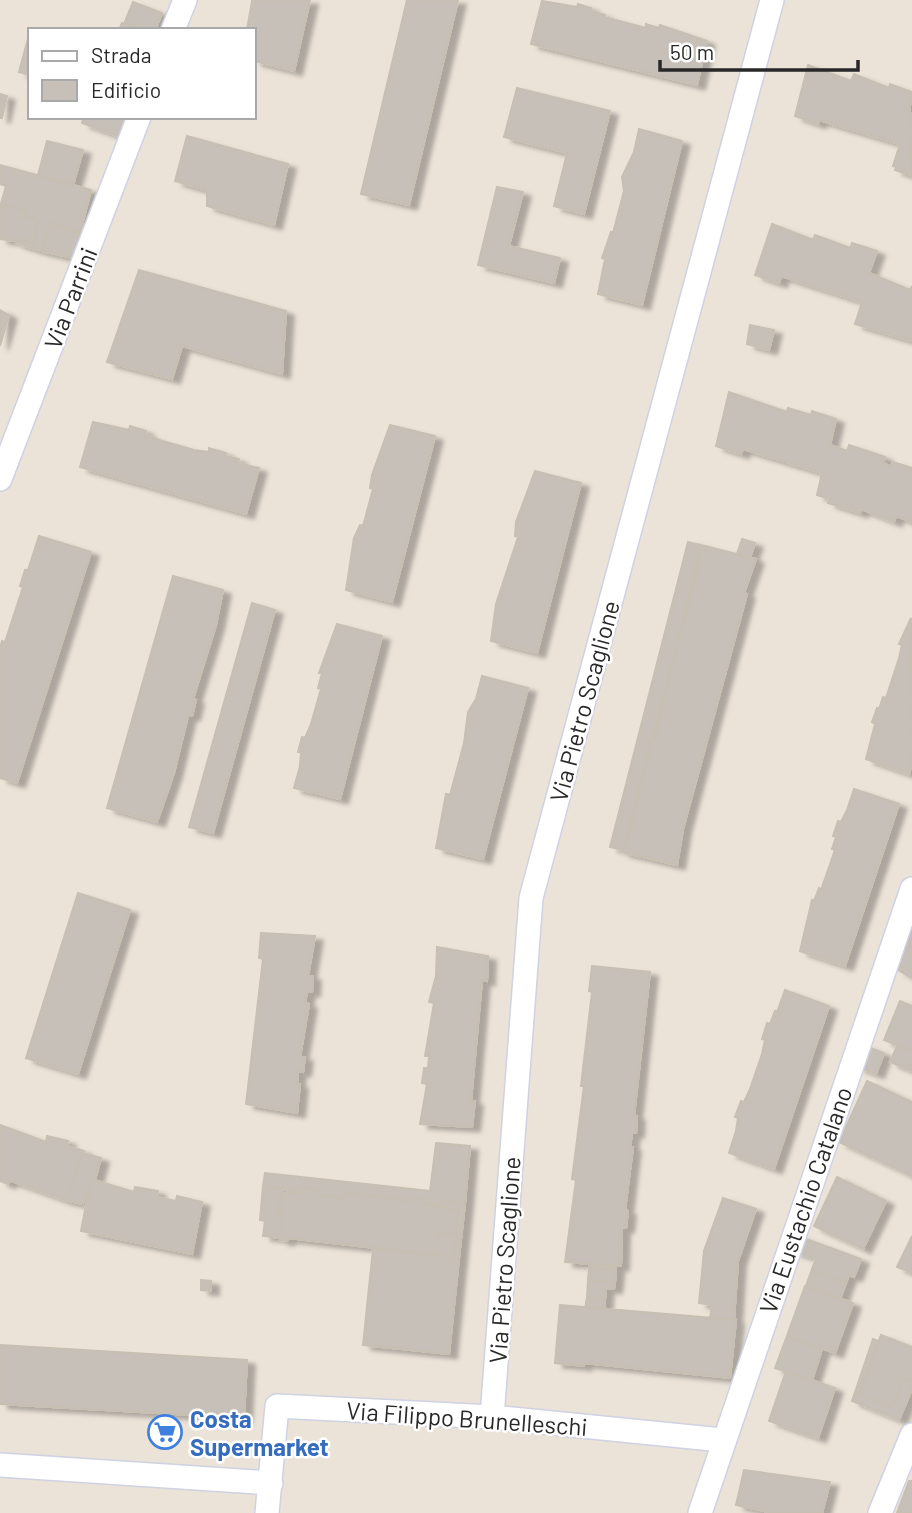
<svg xmlns="http://www.w3.org/2000/svg" width="912" height="1513" font-family="Barlow,sans-serif">
<defs>
<filter id="shadow"><feDropShadow dx="8" dy="4.5" stdDeviation="2" flood-color="#0004"/></filter>
</defs>
<rect width="100%" height="100%" fill="#ebe3d8"/>
<path fill="#c6c0b8" stroke="#c6bfb2" stroke-width="2" filter="url(#shadow)" d="M255 0H310L294 71 254 61V30H247L252 1Z
M407 0H458L409 205 361 194Z
M542 1 577 7 578 4 591 8V11L605 15 604 17 646 28V24L659 28 660 25 707 41 697 85 531 44Z
M133 2 162 13 155 30 124 24Z
M122 23 134 28 133 30H119Z
M30 31V75L19 72Z
M808 65 851 81 854 74 889 88 890 84 912 92 909 112 912 114 911 175 895 170 896 167 893 166 900 144 819 120 818 124 795 116Z
M517 88 610 111 584 214 554 206 567 153 504 137Z
M0 94 7 96 2 118H0Z
M84 117H123L127 119 120 137 82 123Z
M639 129 682 141 642 305 598 294 605 259 602 258 611 232 613 233 624 191 622 177 634 152Z
M187 136 288 164 274 225 207 206V190L175 181Z
M47 141 83 150 73 185 38 175Z
M0 165 91 190 80 233 50 223 42 251 16 243 17 239 33 243 39 220 25 216 26 210 5 204 0 207 6 186 0 184Z
M497 187 523 192 509 246 560 258 554 283 478 265Z
M5 204 26 210 25 216 39 220 33 243 0 239V206L4 207Z
M50 223 80 233 73 258 42 251Z
M772 224 813 240 815 235 850 248 852 243 877 251 869 273 910 290 912 286V341L855 324 862 302 781 276 779 283 755 275Z
M139 270 286 311 282 374 182 346 172 379 107 362Z
M0 310 9 315 0 346Z
M750 325 774 330 769 350 747 344Z
M729 392 787 412 788 408 811 415 812 411 836 419 830 445 847 451 849 445 885 457 883 463 891 467 893 462 912 468V522L896 516 894 522 861 509 860 513 828 503 830 499 817 495 822 473 743 449 741 454 716 446Z
M93 422 129 430 130 426 146 431 145 434 159 440 194 450 209 452V448L226 453 225 456 239 459 238 463 259 468 246 514 80 467Z
M390 425 435 436 392 602 346 590 354 538 360 525 363 526 373 489 370 488 372 475Z
M535 471 581 483 537 653 491 641 496 604 518 537 515 536 516 522Z
M39 536 91 552 17 783 0 778V648L2 641 5 642 23 587 20 586 25 570H28Z
M742 539 755 543 750 558 737 554Z
M688 542 701 545 698 567 623 850 610 847Z
M701 545 756 559 744 593 747 594 683 829 677 865 622 852 630 830 651 740 654 741Z
M173 576 223 590 216 625 193 699 196 700 192 716H188L174 773 157 822 107 808Z
M252 603 275 610 213 833 189 827Z
M911 618 912 764 909 774 866 759 875 724 872 722 877 708 879 709 883 697 886 698 899 658 902 645 899 644Z
M337 624 382 636 340 799 294 788 300 766 301 752H298L302 737 305 738 311 724 321 689 318 688 322 673H319Z
M482 676 528 688 483 859 436 848 446 794 450 795 464 743 468 712 476 699Z
M854 789 899 804 845 966 800 951 812 900 814 901 819 888 821 890 835 850 832 849 836 837 833 836 838 821 841 822 847 810Z
M78 893 130 910 78 1074 26 1058Z
M911 929H912V971L899 966Z
M261 933 315 936 308 976H313L312 992H307L305 1003 309 1004 300 1057H305L303 1072 298 1071 297 1084H300L297 1113 246 1104 263 959 259 958Z
M437 947 488 956 487 981 482 980 471 1101H475L472 1127 420 1124 427 1084 422 1083 424 1068H428L429 1056H425L434 1003 429 1002 436 976Z
M592 966 650 972 634 1116H637L636 1133H632L630 1147H633L625 1210 628 1211 626 1228H622L621 1266 565 1262 576 1180 572 1179 584 1086H581L592 992 589 991Z
M899 966 912 971V978L898 970Z
M785 990 829 1006 774 1169 729 1153 736 1131 738 1118 735 1117 741 1101 744 1102 750 1089 762 1054 765 1040 762 1039 767 1023 770 1024 775 1011 777 1012Z
M900 1001 912 1006V1051L884 1040Z
M865 1046 884 1053 876 1074 857 1067Z
M897 1046 912 1051V1071L890 1062Z
M867 1081 912 1102V1176L839 1142Z
M0 1125 46 1142 47 1136 68 1141 66 1146 84 1151 65 1200 9 1180 8 1184 0 1181Z
M436 1143 470 1146 465 1203 442 1200 440 1205 423 1204 424 1199 408 1197V1201L345 1192V1198L319 1195V1190L301 1188V1193L263 1186 265 1173 430 1191Z
M83 1153 101 1158 95 1180 91 1179 88 1199 84 1198 83 1204 65 1200Z
M837 1177 886 1201 863 1249 814 1226Z
M91 1179 134 1192 135 1187 158 1191 157 1197 176 1201 177 1196 202 1202 192 1254 81 1231Z
M263 1186 283 1188 279 1214H283L280 1238 263 1236 265 1221 260 1220Z
M301 1188 319 1190V1195L345 1198V1192L408 1201V1197L424 1199 423 1204 459 1210 456 1234 439 1233 436 1255 288 1238 287 1241 280 1240 283 1214H279L281 1193H301Z
M723 1198 756 1209 738 1261 734 1320 710 1318 712 1305 699 1303 704 1251Z
M442 1200 465 1203 461 1239 456 1238 453 1257 436 1255 439 1233 456 1234 459 1210 444 1208 440 1205Z
M798 1236 861 1259 854 1277 849 1275 846 1283 812 1269 816 1259 793 1251Z
M912 1236V1273L897 1267Z
M456 1238 461 1239 449 1354 363 1345 373 1249 453 1257Z
M590 1264 616 1266V1270L589 1268Z
M589 1268 616 1270 615 1282 588 1280Z
M812 1269 846 1283 840 1299 806 1286Z
M201 1280 211 1281V1291L201 1290Z
M588 1280 615 1282 614 1289 606 1288 605 1299 587 1298Z
M805 1286 853 1303 835 1353 787 1336Z
M587 1298 605 1299 604 1309 585 1308Z
M560 1305 736 1320 730 1378 584 1363V1366L555 1363Z
M881 1335 912 1347V1381L905 1378 892 1407 858 1393Z
M787 1336 822 1349 812 1380 775 1368Z
M873 1339 878 1341 871 1359 873 1360 858 1393 892 1407 905 1378 912 1381V1389L899 1420 852 1401Z
M0 1345 247 1360 244 1418 0 1404Z
M786 1371 835 1388 818 1438 769 1421Z
M744 1470 830 1482 822 1513H773L736 1505Z
M909 1481H912V1513H897Z"/>
<g fill="none" stroke-linecap="round" stroke-linejoin="round">
<g stroke="#ced2e2" stroke-width="26">
<path id="minor" d="M173 30 185 0
M0 479 139 117
M492 1417 531 898 772 0
M0 1465 271 1483
M267 1513 277 1406 492 1417 722 1440
M700 1513 912 889
M880 1513 912 1435"/>
</g>
<use href="#minor" stroke="#fff" stroke-width="23"/>
</g>
<defs>
<g id="supermarket-ring" transform="scale(1.75)"><circle r="9.5" fill="#fff" stroke="#3f7fe0" stroke-width="1.5"/><path d="M-6-5.5h2.5l.6 2H6L4.5 2H-2.5L-4.4-4H-6ZM-1.5 3.2a1.3 1.3 0 1 0 .1 0ZM3 3.2a1.3 1.3 0 1 0 .1 0Z" fill="#3f7fe0"/></g>
</defs>
<g fill-rule="evenodd">
<use href="#supermarket-ring" x="165" y="1432"/>
</g>
<g text-anchor="middle" dominant-baseline="central" stroke-width="5" stroke-linejoin="round" paint-order="stroke">
<g font-size="24" fill="#282828" stroke="#fff">
<text transform="translate(70 298) rotate(-69)">Via Parrini</text>
<text transform="translate(584 701) rotate(-75)">Via Pietro Scaglione</text>
<text transform="translate(805 1200) rotate(-71)">Via Eustachio Catalano</text>
<text transform="translate(504 1260) rotate(-86)">Via Pietro Scaglione</text>
<text transform="translate(467 1418) rotate(4)">Via Filippo Brunelleschi</text>
</g>
<g font-size="24" font-weight="bold" fill="#366cbe" stroke="#fff" text-anchor="start">
<text x="190" y="1418">Costa<tspan x="190" dy="28">Supermarket</tspan></text>
</g>
</g>
<rect x="28" y="28" width="228" height="91" fill="#ffffff" stroke="#a9a9a9" stroke-width="2"/>
<rect x="42" y="51" width="35" height="10" fill="#ffffff" stroke="#a9a9a9" stroke-width="2"/>
<text x="91" y="63" font-size="21" fill="#282828">Strada</text>
<rect x="42" y="80" width="35" height="21" fill="#c6c0b8" stroke="#a9a9a9" stroke-width="2"/>
<text x="91" y="98" font-size="21" fill="#282828">Edificio</text>
<path d="M660 60v10h198v-10" fill="none" stroke="#282828" stroke-width="3.5"/>
<text x="670" y="60" font-size="21" fill="#282828" stroke="#ffffff" stroke-width="5" paint-order="stroke">50 m</text>
</svg>
